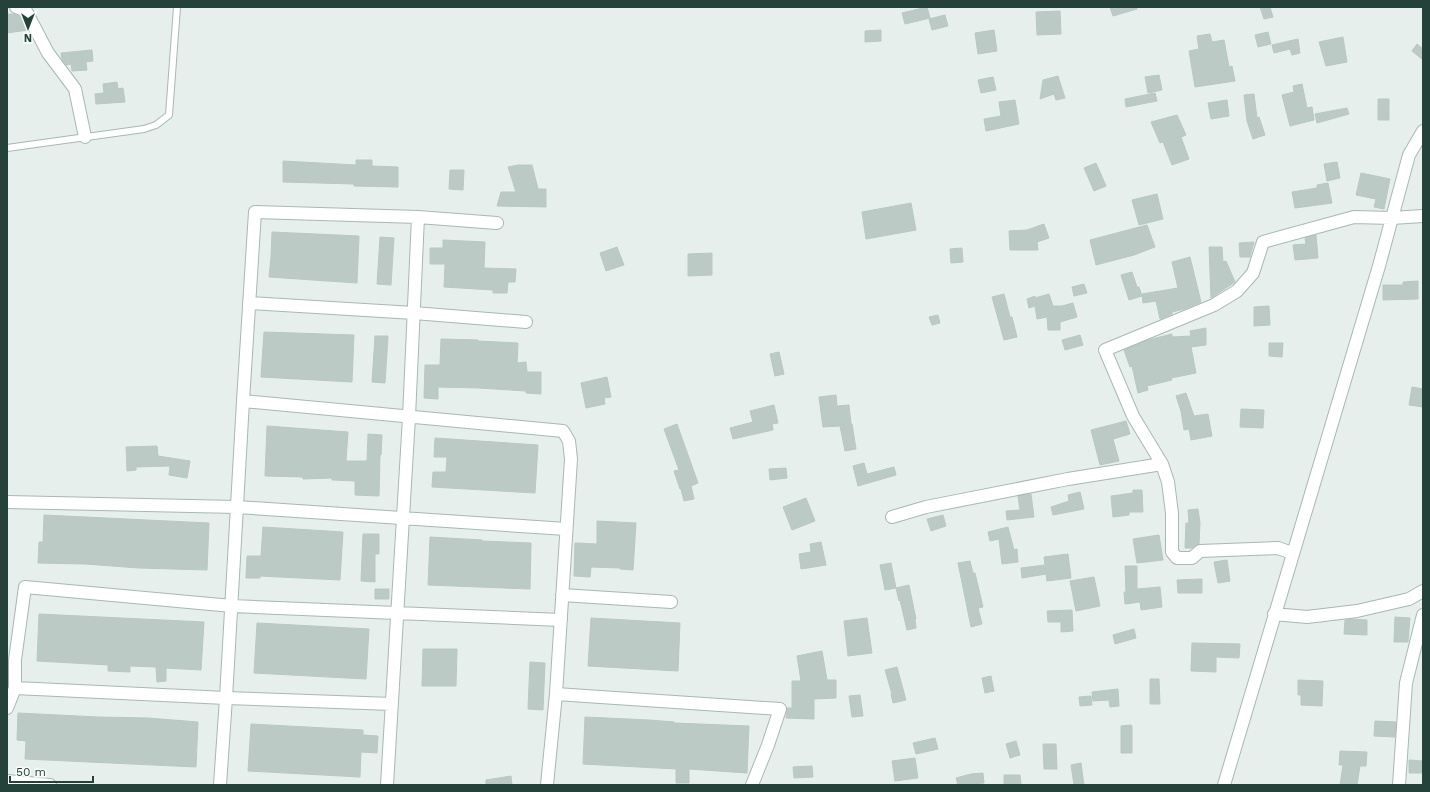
<svg xmlns="http://www.w3.org/2000/svg" width="1430" height="792" font-family="'Work Sans',sans-serif">
<rect width="100%" height="100%" fill="#e6efeb"/>
<path fill="#bbcac4" stroke="#b8c9c2" d="M927 7 930 18 905 24 902 13Z
M1110 7H1136L1137 9 1113 16Z
M1260 7H1270L1273 17 1264 19Z
M1060 11 1061 34 1037 35 1036 12Z
M7 14H13L21 17 28 30 7 33Z
M945 15 948 26 932 30 929 19Z
M881 30V41L865 42V31Z
M994 30 997 51 978 54 975 33Z
M1268 32 1271 44 1258 47 1255 35Z
M1210 34 1212 42 1224 40 1229 67 1232 66 1235 81 1195 87 1189 51 1199 49 1197 36Z
M1343 37 1347 62 1326 66 1319 42Z
M1298 39 1300 53 1292 55 1290 49 1274 53 1272 45Z
M1417 44 1423 49V60L1412 51Z
M92 50 93 61 86 62 87 70 72 71 71 64 66 65 62 59 61 53Z
M1159 75 1162 90 1148 93 1145 77Z
M1058 76 1065 98 1056 100 1054 94 1040 99 1043 80Z
M993 77 996 90 981 93 978 80Z
M117 82 118 89 123 88 125 102 96 104 95 94 104 93 103 84Z
M1302 84 1307 108 1312 107 1314 120 1290 126 1282 95 1294 92 1293 86Z
M1155 93 1157 101 1126 107 1125 99Z
M1254 94 1257 118 1259 117 1265 135 1253 139 1247 121 1244 95Z
M1378 99H1389V120H1378Z
M1015 100 1019 124 986 131 984 119 1001 116 999 102Z
M1227 100 1229 116 1211 119 1208 103Z
M1347 108 1349 114 1317 123 1315 114Z
M1177 115 1186 135 1181 137 1189 159 1172 165 1163 142 1160 143 1151 122Z
M356 160H372V166L398 167V187L354 186V184L283 182V161L356 165Z
M1337 162 1340 178 1327 181 1324 164Z
M1096 163 1106 186 1094 191 1084 168Z
M518 165H532L538 189H546V207L497 206 501 192H516L508 167Z
M450 170H464L463 190 449 189Z
M1361 173 1390 179 1384 209 1374 207 1376 199 1356 195Z
M1328 183 1332 203 1295 208 1292 192 1317 188V185Z
M1157 194 1163 219 1139 225 1132 200Z
M911 203 916 230 866 239 862 212Z
M1044 224 1049 238 1037 242 1038 250H1010L1009 231 1027 230Z
M1147 225 1155 247 1134 255 1096 265 1090 240Z
M272 232 359 236 357 283 269 277 271 257Z
M1316 235 1318 258 1295 260 1293 245 1306 244 1305 238Z
M380 237 394 238 391 285 377 284Z
M443 240 485 242 484 268 516 269 515 282H508L507 293H493V290L444 287 445 264H430V248H443Z
M1254 242 1250 257H1240L1239 243Z
M617 247 624 265 606 271 600 253Z
M1209 247H1222L1223 262 1226 261 1235 282 1211 298Z
M962 248 963 262 951 263 950 249Z
M712 253V275L688 276V254Z
M1190 257 1201 302 1184 309 1172 312V314L1160 319 1156 301 1143 303 1142 294 1178 288 1172 262Z
M1132 272 1137 287H1139L1142 296 1129 300 1121 275Z
M1418 281V299L1383 300V285H1403V282Z
M1084 284 1087 293 1074 296 1072 287Z
M1004 294 1010 317H1012L1017 337 1004 340 992 297Z
M1049 294 1053 306H1062L1073 303 1077 317 1060 322V330H1048L1047 317 1037 319 1035 306 1029 308 1027 299 1035 296V298Z
M1269 306 1270 325 1254 326V307Z
M938 315 940 323 932 325 929 317Z
M1206 328V345L1191 347 1196 373 1171 378 1172 380 1147 386 1148 390 1138 393 1132 366 1130 367 1124 350 1148 340 1172 334V337L1191 336 1190 331Z
M264 332 354 335 352 382 261 377Z
M1080 335 1083 345 1065 350 1062 340Z
M375 336H388L385 383 372 382Z
M441 339 478 340V341L518 343 517 363 526 362 527 372H541V394L526 393V391L479 388 438 387V399L424 398 425 365H440Z
M1269 343H1283L1282 357 1269 356Z
M779 352 784 374 775 376 770 354Z
M607 377 611 397 604 398 605 404 586 408 581 383Z
M1412 387 1423 389V407L1409 405Z
M1186 393 1194 416 1208 414 1212 436 1191 440 1189 429 1184 430 1181 411 1176 396Z
M836 395 837 406 849 405 851 424H852L856 449 845 451 840 426 823 427 819 397Z
M774 405 778 423 772 424 773 430 733 439 730 428 753 422 750 411Z
M1241 409 1264 410 1263 428 1240 427Z
M1126 421 1130 434 1113 439 1119 461 1100 465 1091 430Z
M677 424 698 483 691 486 694 499 684 501 681 489H680L674 471 679 470 664 429Z
M267 426 348 432 346 461H367L368 434 382 435 381 455H380L379 496 355 495V481L332 480V478L303 479V477L265 476Z
M435 438 538 445 535 493 432 487 433 472H446L447 457H434Z
M157 446 158 456 190 461 187 478 169 475 170 466 136 467V470L127 471 126 447Z
M864 463 867 474 894 467 896 475 858 486 853 466Z
M786 468 787 478 770 480 769 469Z
M1133 490H1142L1143 512H1129V515L1113 517 1111 496 1133 493Z
M1080 492 1084 509 1053 515 1051 507 1069 501 1068 495Z
M1031 494 1034 517 1007 520 1006 511 1020 510 1018 496Z
M806 498 815 521 792 530 783 507Z
M1198 509 1200 523 1199 544 1192 548H1185L1186 523H1189L1188 510Z
M44 515 209 523 207 570 139 568 85 564 38 563 39 542H43Z
M943 515 946 526 931 531 927 519Z
M597 521 636 523 633 570 620 569V568L591 567 590 577 574 576 575 543 597 544Z
M263 527 343 532 340 580 260 576V578H246L247 556H261Z
M1008 527 1014 550 1017 549 1018 562 1002 564 999 539 990 541 988 532Z
M363 534H379V554H375V582L361 581Z
M1159 535 1163 560 1137 563 1133 539Z
M430 537 482 540V541L531 543 530 589 428 585Z
M821 542 826 565 801 569 799 554 811 552 810 544Z
M1068 554 1071 578 1047 581 1046 574 1022 578 1021 568 1045 565 1044 557Z
M1227 560 1230 581 1218 583 1214 562Z
M970 561 973 573H975L983 607 978 608 982 624 971 627 958 563Z
M891 563 896 588 885 590 880 565Z
M1125 566H1137V589L1160 587 1162 607 1141 610 1140 602 1125 604 1124 592H1126Z
M1094 577 1100 606 1076 611 1070 581Z
M1202 579V593H1178L1177 580Z
M909 585 916 619H915L916 628 907 630 900 600 899 601 896 588Z
M375 589H389V599H375Z
M1072 610 1073 631 1061 632V622H1048L1047 611Z
M39 614 204 622 201 670 166 668V681L157 682 156 667 130 666V672L108 671V665L37 661Z
M1395 617 1410 618 1408 642H1394Z
M591 618 680 623 678 671 588 666Z
M867 618 872 653 848 656 844 621Z
M1350 619 1367 620V635L1344 634 1345 620Z
M257 623 369 629 366 679 254 673Z
M1134 629 1136 638 1115 644 1113 635Z
M1192 643 1240 644 1239 658 1216 657V672L1191 671Z
M423 649H457L456 686H422Z
M822 651 827 680H836V698L814 699V719L786 718 787 708H792V681H801L797 656Z
M530 662 545 663 543 710 528 709Z
M897 667 906 700 893 703 891 694H892L885 670Z
M991 676 994 691 985 693 982 678Z
M1150 679H1159L1160 704H1150Z
M1298 680 1323 681 1322 706 1301 705V695H1298Z
M1118 689 1119 706 1110 707 1109 700 1093 701 1092 692Z
M860 695 863 716 852 717 849 696Z
M1091 696 1092 705 1080 706 1079 697Z
M18 713 98 717 148 718 198 722 196 767 25 759 26 741 17 740Z
M585 717 649 720 674 722V723L749 726 747 773 689 769V783H676V769L583 764Z
M1375 721 1396 722 1395 737 1374 736Z
M251 724 363 730V735L378 736 377 753 361 752 360 777 248 771Z
M1131 725 1132 726V753H1121V726Z
M935 738 938 749 916 754 913 743Z
M1016 741 1020 755 1010 758 1006 744Z
M1043 744H1056L1057 769H1044Z
M1340 751 1367 752 1366 766H1360L1357 785H1340L1343 765H1339Z
M915 758 918 778 895 781 892 761Z
M1409 760 1423 761V773H1409Z
M1081 763 1084 785H1074L1071 765Z
M812 766 813 777 794 778 793 767Z
M983 773 984 783 970 784V785H958L956 778 971 774Z
M1004 775H1020L1021 784 1004 785Z
M511 776 512 785H486V780Z"/>
<g fill="none" stroke-linecap="round" stroke-linejoin="round">
<g stroke="#a8b8b2" stroke-width="8">
<path id="service" d="M7 148 144 129 156 125 169 115 177 7"/>
</g>
<g stroke="#a8b8b2" stroke-width="14">
<path id="minor" d="M16 7 26 11 48 53 75 89 85 137
M418 217 497 223
M249 303 414 313 526 322
M243 401 563 431 569 441 571 459 556 694 547 785
M7 502 237 507 566 529
M892 517 926 507 1068 479 1162 464
M1292 553 1278 548 1200 551 1192 558H1177L1172 552V513L1168 482 1162 464 1133 416 1105 350 1214 305 1237 291 1253 273 1263 242 1354 217 1392 218 1423 216
M562 595 671 602
M1274 614 1307 617 1357 611 1409 599 1423 591
M15 688 226 698 392 704
M556 694 780 709 768 745 752 785
M7 708 15 688V660L25 587 232 606 561 620
M7 781 50 785
M220 785 226 698 243 401 255 212 418 217 409 417 387 785
M1224 785 1379 266 1409 155 1423 131
M1399 785 1406 683 1423 615"/>
</g>
<use href="#service" stroke="#fff" stroke-width="6"/>
<use href="#minor" stroke="#fff" stroke-width="12"/>
</g>
<rect width="1430" height="792" fill="none" stroke="#24423a" stroke-width="16"/>
<g transform="translate(28 28) rotate(180)" stroke="#f7fbf9" stroke-width="3" paint-order="stroke">
<path d="M0-3L7 15L0 10L-7 15Z" fill="#24423a"/>
<text y="-6" font-size="11" font-weight="bold" text-anchor="middle" fill="#24423a">N</text>
</g>
<path d="M10 776v6h83v-6" fill="none" stroke="#24423a" stroke-width="2"/>
<text x="16" y="776" font-size="12" fill="#24423a" stroke="#f7fbf9" stroke-width="3" paint-order="stroke">50 m</text>
</svg>
